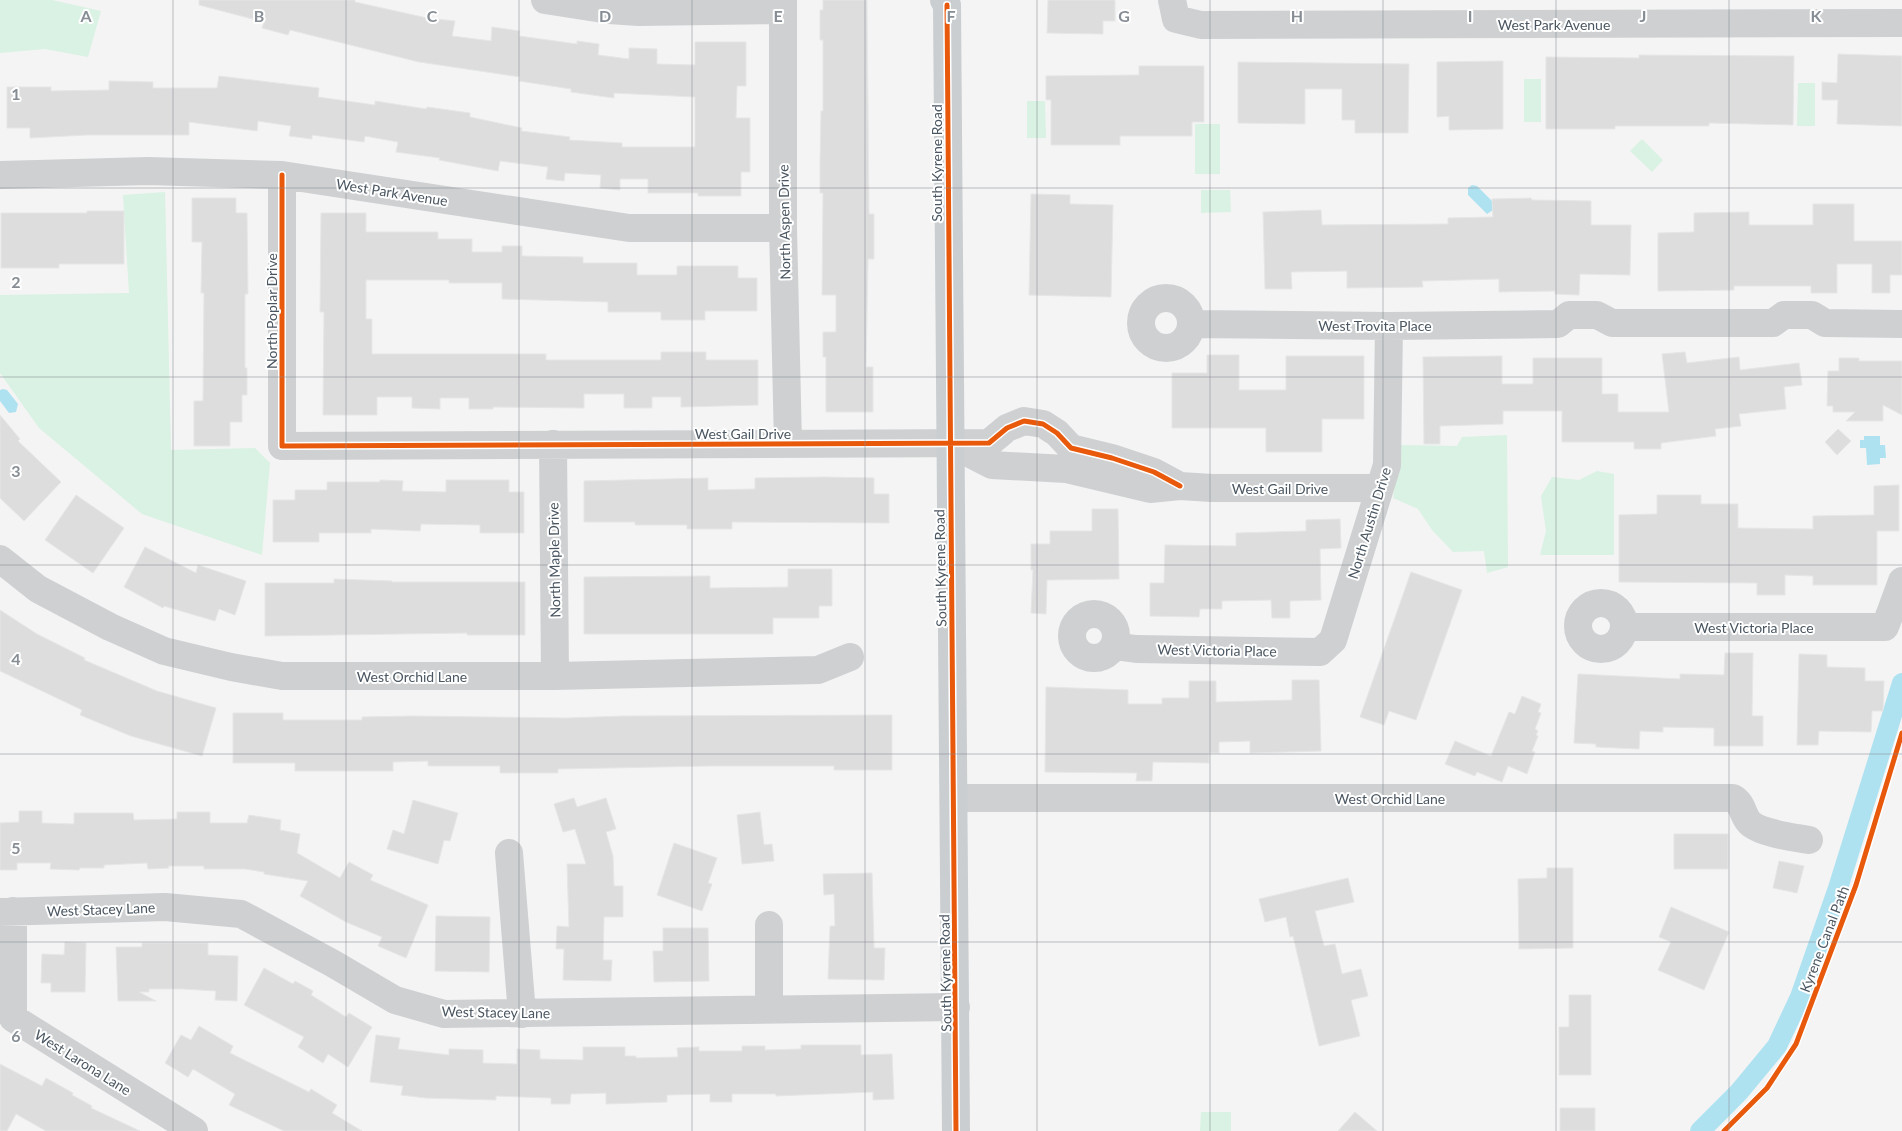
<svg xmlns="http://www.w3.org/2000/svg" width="1902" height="1131" font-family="Lato,sans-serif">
<rect width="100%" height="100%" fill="#f4f4f4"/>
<path fill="#d9f2e3" d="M0 0H52L101 11 88 57 45 49 0 53Z
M1524 79H1541V122H1524Z
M1798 83H1815V126H1797Z
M1027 101H1045L1046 138H1027Z
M1195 124H1220V174H1195Z
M1642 139 1663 160 1652 172 1630 151Z
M1201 190H1230L1231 212 1201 213Z
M165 192 171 450 255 448 270 463 262 555 142 514 39 428 0 373V295L129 293 123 195Z
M1507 435 1508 567 1487 573 1484 551 1453 552 1432 530 1418 509 1393 498 1401 445 1457 446 1462 437Z
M1597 471 1614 474V555H1540L1546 531 1541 496 1552 477 1579 480Z
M1201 1112H1231V1131H1200Z"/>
<path fill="#aee2f0" d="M1472 185 1477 186 1496 205V208L1487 214 1468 195V188Z
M3 389 7 390 18 404 16 412 9 413 0 401V390Z
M1864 436H1880V445H1885L1886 458H1880V464L1867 465 1866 448H1860V440H1864Z"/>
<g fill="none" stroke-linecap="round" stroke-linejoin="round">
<path stroke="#aee2f0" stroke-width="20" d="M1700 1131 1739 1092 1777 1046 1800 997 1838 888 1902 683"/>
</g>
<path fill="#ddddde" stroke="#e5e6e7" d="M199 0H355V2L427 18 455 21 452 36 491 41 492 27 520 31 519 36 577 44V41L599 44 598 55 629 59V48L657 49V64L695 65V42H746V86H737L736 118H750V172H741V196H698V193H648V179H620V190L600 188 601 175 565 173 564 181 546 179 548 167 500 161 498 171 439 160 440 158 396 152 398 142 365 136 364 142 312 135V139L289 136 291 126 258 121 257 131 189 122V135H86L30 138V128H7V87H51V91L109 90V81L153 82V88H217L219 76 319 88 318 97 375 105V101L426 109 427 107 470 113V117L522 128 521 131 570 137 569 140 622 143V147H695V97L614 93V98L571 92V89L519 81 520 77 419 62 290 30 288 35 262 28 264 22 199 5Z
M823 0H867L869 214H874V259H868L866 367H873V412H826V357H823V332H836V295H822L823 193H820V163L821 111H823V40H820V10H823Z
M1048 0H1115V21H1103V34L1047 33Z
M1838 54 1902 56V126L1837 124 1838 100H1822V82L1837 83Z
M1639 55 1794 56 1793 125 1709 123V126H1615V129H1546V57L1639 58Z
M1503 61V129L1449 130V116L1437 117V62Z
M1238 62 1409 64 1408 133H1355V120H1342V89H1305V124L1238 123Z
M1139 66H1204V122H1192V136H1120V145H1051V100H1046V76L1139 75Z
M1031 194 1070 195V204L1113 205 1111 297 1029 295Z
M192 198H236V213H247L248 294H245V368H247V395H242V422H230V446H194V401H203L204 293H201L202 242H192Z
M1531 198 1532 200 1591 201V225H1631L1630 275 1580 274 1579 295 1555 294V291L1499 292V279L1422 281 1423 287 1347 288V271L1291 272 1292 289H1265L1263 212 1321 210 1322 225 1448 224V218L1493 217 1492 199Z
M1813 204H1854V241H1902V275H1890V293H1872V264H1837V293H1811V286H1734V290L1658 291V233L1694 232V213L1749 212V225H1813Z
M87 211H124V264H59V268H1V213H87Z
M321 213H366V232H438V239H472V252H502V246H522V256L583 257V263H637V275H677V266H738V278H757V311H705V320H661V312H608V302L502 299V283H449V280H366V319H372V354H546V360H661V352H706V360H758V405L681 407V397H652V408H624V394H584V408L493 407V409H469V398H440V409L412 408V397H377V415H323L324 312H320Z
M1685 352 1687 363 1739 357 1740 370 1799 363 1802 385 1784 387 1786 409 1739 414 1741 426 1715 429 1716 436 1661 443V449H1634V442H1562V411H1503V424L1440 426V444H1424L1423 357 1502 356V384H1533V358H1602V394H1618V412H1669L1662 354Z
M1207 355H1239V390H1286V356H1364V419H1322V452H1266V428H1172V373H1207Z
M1839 358H1859V361H1902V415L1883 405V421H1846L1855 412H1833V406H1827L1828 371H1839Z
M0 415 20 439 18 441 61 482 24 521 0 498Z
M1838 429 1851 441 1837 455 1825 442Z
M824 477 874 478V494H889V523L732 522V529H687V525H635V522H584V481L708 478V490L755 489V478Z
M380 480 403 481 402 491 446 492V480H509V492H524V533H480V525L421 524 420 531 371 529V533H319V542H273V500H295V490H327V482H380Z
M1899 485V531H1877V585H1813V576L1785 575V595H1757V583L1619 582V515L1657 514V495H1701V504H1738V528L1813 529V516L1874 515V486Z
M76 495 124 528 93 573 45 540Z
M1092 509H1118L1119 579 1047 580 1046 614 1031 613 1033 570H1031V544H1050V531H1092Z
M1340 519 1341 548 1320 549 1321 600 1290 601V618H1272L1271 600 1222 601V609H1200L1199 617 1150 616V583H1164L1165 545 1236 546V533L1306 531V520Z
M145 547 196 573 198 565 246 581 235 615 219 609 215 621 164 606 163 608 124 587Z
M788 569H832V606H819V618H773V634H584V577L710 576V588L788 587Z
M1411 572 1462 590 1416 720 1389 711 1384 725 1360 717Z
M334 579 392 581V582H525V635H467V633L265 636V583H334Z
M0 610 37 634 85 658 84 660 157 691 216 708 202 756 131 736 80 715 82 710 0 671Z
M1725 653H1753L1752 716H1763V746H1714V728L1663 727V732L1640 731 1639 749 1596 747V744L1574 743 1578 674 1680 679V674L1724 675Z
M1799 654 1827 655V667L1865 668V681H1884L1883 711H1872L1871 732 1819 731 1818 745H1797Z
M1292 680H1319L1321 751 1250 753V741L1219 742V753H1209V763L1153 762 1152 781H1136L1137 773 1045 772 1046 687 1128 690V704H1162V698H1189V681H1216V702L1292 700Z
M1522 696 1541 704 1538 712 1541 713 1535 729 1538 731 1536 735 1538 736 1532 751 1535 752 1527 774 1508 766 1502 782 1477 772 1475 776 1445 764 1455 741 1491 756 1509 712 1515 714Z
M233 713H283V720H362V717L414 716 567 718 624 716 892 715V770H834V766H708L558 769V773H500V766H428V761L393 762V771H295V763H233Z
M574 798 577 807 606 798 616 829 606 832 613 856 614 886H623V917H604L603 960H612L611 981 563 980 564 949H556L557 926 569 927 567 864H586L575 829 563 832 554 804Z
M413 800 458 813 450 841 444 840 438 864 387 849 393 830 404 834Z
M19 811H42V823L74 824V813H133L134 820 177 819V812H210V823H247L249 815 281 820 280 830 300 834 297 853 340 878 349 862 373 875 370 880 428 905 406 958 378 946 382 937 346 922 300 896 308 881 264 874V872L245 869H204V866H168L169 868 148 869 147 863 104 865V868H80L79 870 50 869 51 863H17V870H0V823L19 822Z
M760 812 764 845 772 844 774 861 742 864 737 815Z
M1674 834H1728V869H1674Z
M674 843 717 858 708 883 712 884 702 911 657 895Z
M1779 861 1804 866 1797 893 1773 888Z
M1547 868H1573V948L1519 949 1518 879 1547 878Z
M872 873 874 948H885L884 980 828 979 830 926H835L834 894 824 895 823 874Z
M1348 878 1354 902 1315 911 1324 946 1335 944 1342 974 1361 969 1368 996 1351 1000 1360 1036 1319 1046 1293 936 1290 937 1286 917 1265 922 1259 899Z
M1671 907 1729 932 1704 990 1658 970 1671 942 1659 937Z
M436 916 490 917 489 972 435 971Z
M663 928H708L709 981 654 982 653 951H663Z
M65 942 86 943 85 992H51V983H41L42 954 64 955Z
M142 943H208V955L238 956 237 1001 215 1000 216 991 183 989H149V992H139L156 1001H118L116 947H142Z
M264 968 293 984 295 981 313 991 311 995 346 1017 349 1013 372 1027 348 1067 328 1054 323 1063 298 1047 304 1037 244 1005Z
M1569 995H1591V1075H1559V1027H1569Z
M199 1026 233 1046 230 1053 309 1092 311 1089 337 1105 332 1113 362 1131H284L229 1105 235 1094 193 1069 188 1077 165 1063 181 1035 191 1040Z
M376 1035 400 1038 398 1049 449 1055V1049L483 1050V1063L517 1064V1049L540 1050V1059L583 1060V1047H625V1056H636V1058L678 1057 677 1048 699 1047V1051H742V1046H765V1050L801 1049V1045H861V1055L892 1054 894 1099 873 1100V1092L776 1096V1094H732V1102H710V1094L667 1095V1102L606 1104V1093L571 1094 570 1104H551V1098L496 1096V1100L426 1098 401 1095 403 1086 370 1082Z
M0 1064 42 1086 46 1078 73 1093 72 1095 92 1106 91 1108 140 1131H46L16 1114 7 1131H0Z
M1560 1108H1595V1131H1560Z
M1355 1112 1377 1131H1338Z"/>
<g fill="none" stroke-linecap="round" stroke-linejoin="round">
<path stroke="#ced0d2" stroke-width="28" d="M545 0 609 10 639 12 783 10
M783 0V228L788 444
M1172 0 1176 19 1201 25 1902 23
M0 175 148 171 282 175 629 228H783
M282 175V446L989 443 1007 428 1024 421 1043 424 1057 433 1071 448 1112 458 1154 472 1180 486
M1141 323a25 25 0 1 1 50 0a25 25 0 1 1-50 0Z
M1191 324 1389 326 1558 324 1569 315H1597L1612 323H1773L1784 315H1812L1825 323 1902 324
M553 444 555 676
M953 445 992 465 1066 469 1150 489 1180 486 1212 488H1380
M0 559 38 589 110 627 164 651 231 667 282 676H555L818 670 850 657
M1578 626a23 23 0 1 1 46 0a23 23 0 1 1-46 0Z
M1072 636a22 22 0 1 1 44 0a22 22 0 1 1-44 0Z
M1624 627H1885L1902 581
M1114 646 1136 649 1320 652 1333 640 1387 465 1389 326
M954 798H1733C1744 804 1742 817 1751 824 1764 834 1793 837 1809 840
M509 853 522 1014
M13 911V1018L194 1131
M0 912 165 907 241 914 332 963 395 1000 444 1014 956 1007
M769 925V1009"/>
<path stroke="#caced1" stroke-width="28" d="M944 0 947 5 956 1131"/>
<g stroke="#fff" stroke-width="8">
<path id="cycleway" d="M947 5 956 1131
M282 175V446L989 443 1007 428 1024 421 1043 424 1057 433 1071 448 1112 458 1154 472 1180 486
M1724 1131 1767 1088 1796 1044 1856 885 1902 733"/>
</g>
<use href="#cycleway" stroke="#e8590c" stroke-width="5"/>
</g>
<path fill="none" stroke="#868d94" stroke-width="1" stroke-opacity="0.55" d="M173 0V1131M346 0V1131M519 0V1131M692 0V1131M865 0V1131M1037 0V1131M1210 0V1131M1383 0V1131M1556 0V1131M1729 0V1131M0 188H1902M0 377H1902M0 565H1902M0 754H1902M0 942H1902"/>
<g text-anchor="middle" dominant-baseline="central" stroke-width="4" stroke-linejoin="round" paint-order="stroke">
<g font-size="14" fill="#4a5661" stroke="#fff">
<text x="1554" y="24">West Park Avenue</text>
<text transform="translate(936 163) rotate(-90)">South Kyrene Road</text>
<text transform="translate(392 192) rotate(9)">West Park Avenue</text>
<text transform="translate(784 222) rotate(-91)">North Aspen Drive</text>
<text transform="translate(271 311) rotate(-90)">North Poplar Drive</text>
<text x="1375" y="325">West Trovita Place</text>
<text x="743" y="433">West Gail Drive</text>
<text x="1280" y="488">West Gail Drive</text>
<text transform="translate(1369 523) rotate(-73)">North Austin Drive</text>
<text transform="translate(554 560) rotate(-91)">North Maple Drive</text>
<text transform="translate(940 568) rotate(-91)">South Kyrene Road</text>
<text x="1754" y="627">West Victoria Place</text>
<text transform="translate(1217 650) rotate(1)">West Victoria Place</text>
<text x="412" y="676">West Orchid Lane</text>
<text x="1390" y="798">West Orchid Lane</text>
<text transform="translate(101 909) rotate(-2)">West Stacey Lane</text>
<text transform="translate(1824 939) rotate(-69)">Kyrene Canal Path</text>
<text transform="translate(945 973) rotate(-91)">South Kyrene Road</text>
<text transform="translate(496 1012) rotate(1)">West Stacey Lane</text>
<text transform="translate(83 1062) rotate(32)">West Larona Lane</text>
</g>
</g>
<g font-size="16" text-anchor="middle" font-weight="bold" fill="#868d94" stroke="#fff" stroke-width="4" stroke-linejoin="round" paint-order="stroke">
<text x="86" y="22">A</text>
<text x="259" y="22">B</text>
<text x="432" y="22">C</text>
<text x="605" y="22">D</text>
<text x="778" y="22">E</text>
<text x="951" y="22">F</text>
<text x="1124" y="22">G</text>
<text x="1297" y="22">H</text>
<text x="1470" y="22">I</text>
<text x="1643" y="22">J</text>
<text x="1816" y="22">K</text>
<text x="16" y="100">1</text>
<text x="16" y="288">2</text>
<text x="16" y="477">3</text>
<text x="16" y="665">4</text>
<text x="16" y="854">5</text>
<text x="16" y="1042">6</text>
</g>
</svg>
